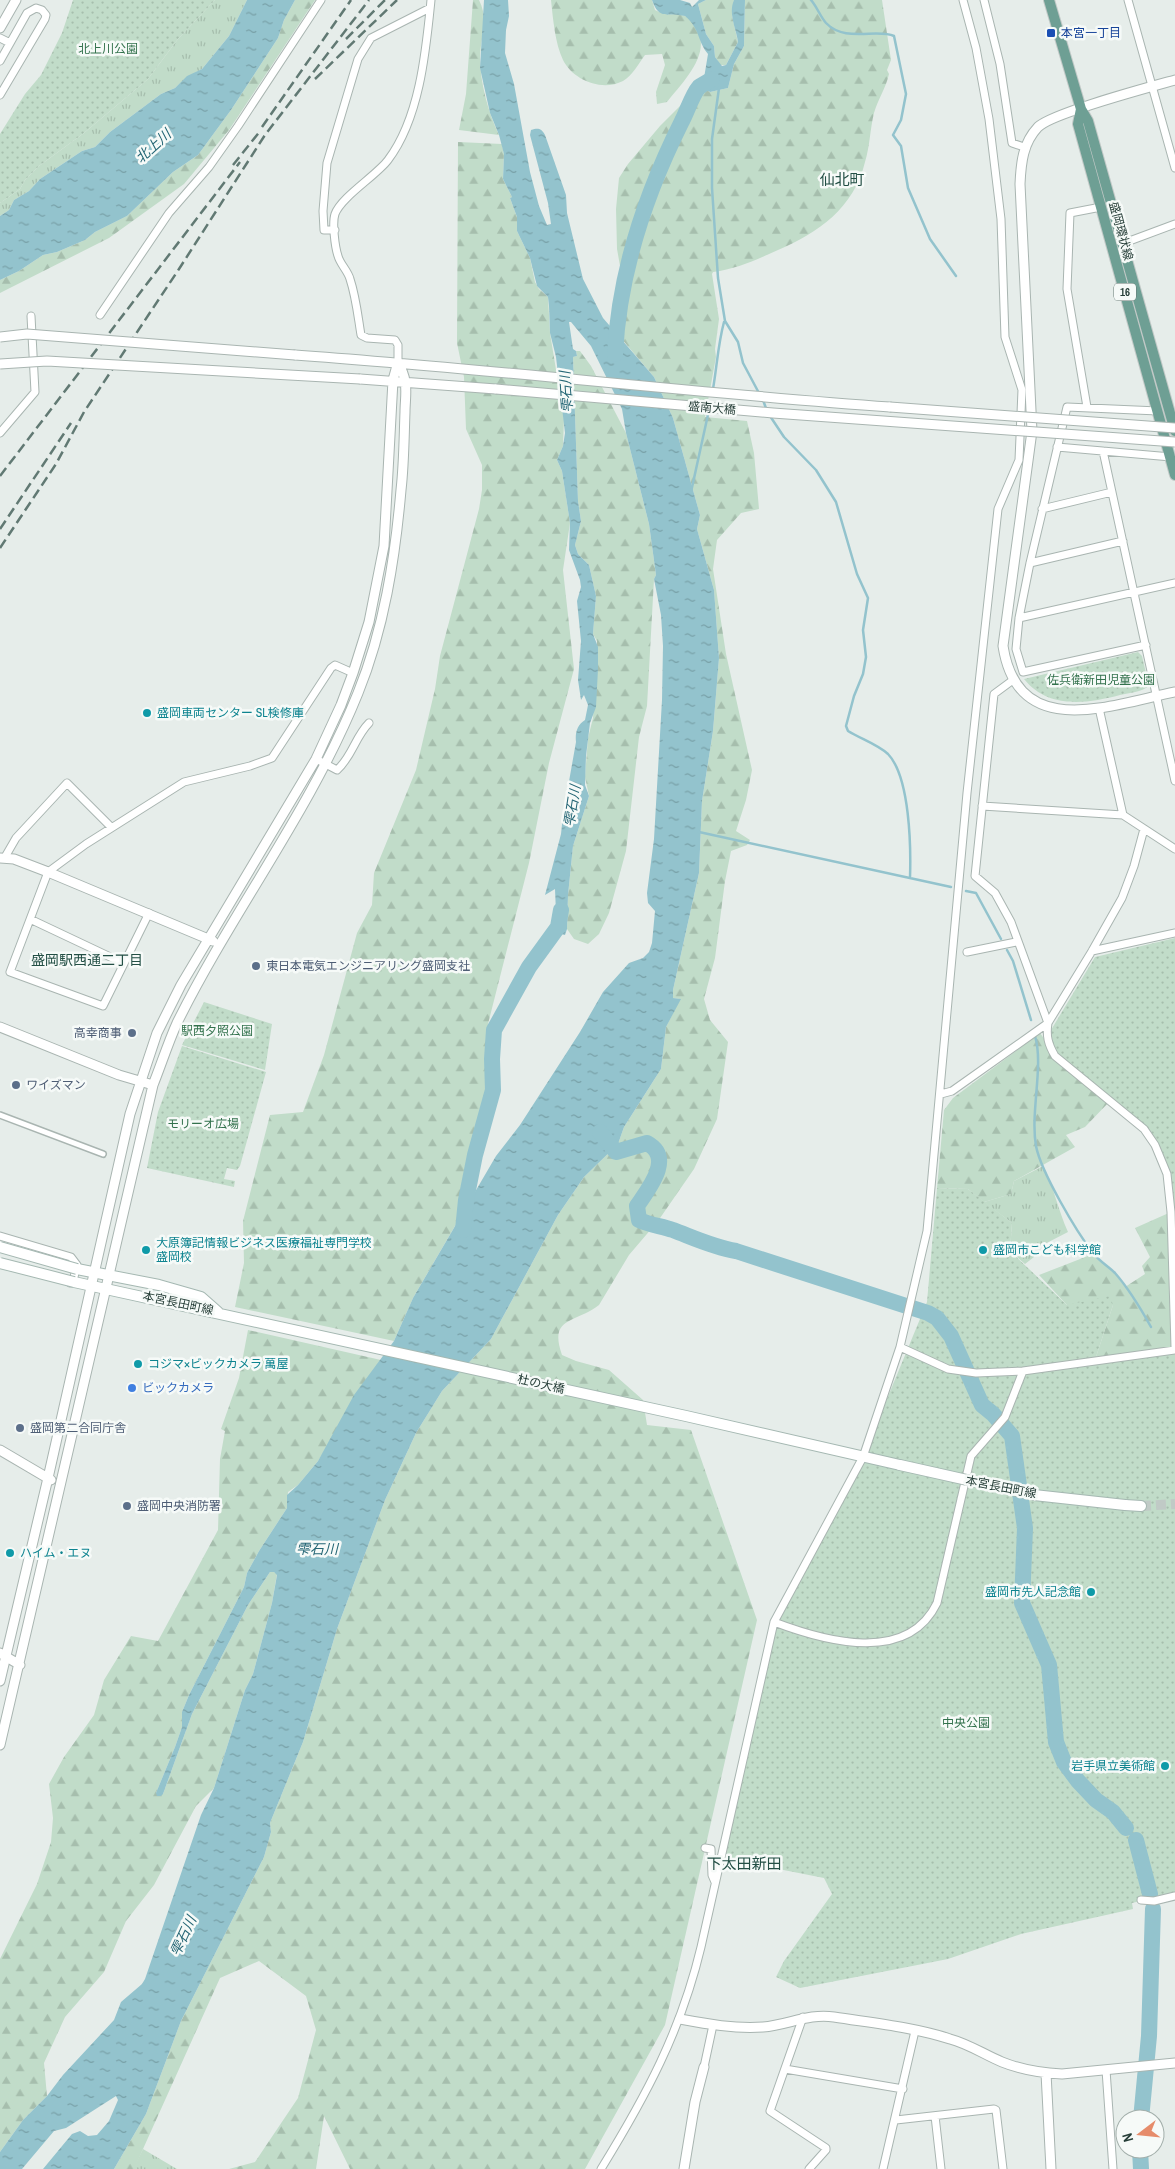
<svg xmlns="http://www.w3.org/2000/svg" width="1175" height="2169" font-family="'Archivo Narrow','Noto Sans JP',sans-serif">
<defs>
<pattern id="grass-tufts" width="24" height="20" patternUnits="userSpaceOnUse" patternTransform="scale(1.25)"><rect width="24" height="20" fill="#c1dcc9"/><path d="M3 7l-1-3M5 7V3M7 7l1-3M15 17l-1-3M17 17v-4M19 17l1-3" fill="none" stroke="#a6bead"/></pattern>
<pattern id="forest-firs" width="22" height="20" patternUnits="userSpaceOnUse" patternTransform="scale(1.25)"><rect width="22" height="20" fill="#c1dcc9"/><path d="M5 1l3.5 6h-7zM16 11l3.5 6h-7z" fill="#a6bead"/></pattern>
<pattern id="park-dots" width="8" height="8" patternUnits="userSpaceOnUse" patternTransform="scale(1.25)"><rect width="8" height="8" fill="#c1dcc9"/><path d="M2 2h.1M6 6h.1" fill="none" stroke="#a6bead" stroke-width="1.8" stroke-linecap="round"/></pattern>
<pattern id="water-ripples" width="26" height="14" patternUnits="userSpaceOnUse" patternTransform="scale(1.25)"><rect width="26" height="14" fill="#93c3cd"/><path d="M2 4q2-2 4 0t4 0M15 11q2-2 4 0t4 0" fill="none" stroke="#78a0a7"/></pattern>
</defs>
<rect width="100%" height="100%" fill="#e6edea"/>
<path fill="url(#grass-tufts)" d="M215 0H247L229 36 202 69 187 77 175 88 161 94 110 132 95 147 82 151 40 179 29 191 14 200 9 210 0 216V203L20 189 25 180 39 166 84 133 148 79 178 39Z
M1043 1166C1054 1187 1058 1210 1068 1232L1033 1250 1034 1257 1025 1264 1010 1251 1012 1223 984 1202 1011 1194 1014 1181Z
M143 2149 177 2169H133Z"/>
<path fill="url(#forest-firs)" d="M295 0H315L229 130 184 184 109 238 0 293V280L19 271 43 255 57 252 85 240 95 232 127 216 173 172 198 155 231 110 278 38 284 20Z
M473 0H479C489 20 481 35 480 57 480 82 488 112 499 135L459 130 466 94Z
M551 0H652L655 10C667 17 676 12 685 16 691 19 695 25 698 31 710 56 682 83 667 102L657 104 656 92 665 65 662 54 645 55C639 63 632 76 623 81 602 92 573 80 563 60 555 43 553 19 551 0Z
M706 0H734L732 16 738 42 726 65H720L715 57 714 46 706 34 698 4Z
M745 0H882L891 60 887 70 889 74C886 88 878 99 874 113 870 129 870 146 865 162 854 208 818 233 778 250 756 260 737 269 713 272L712 274 719 319 715 349 716 357 705 417 747 421 754 453 759 509 741 513 717 540 713 569 726 654 752 770 746 800 736 831 750 840 747 845 731 851 725 881 715 958 704 999 710 1020 728 1042 717 1119 694 1169 658 1221 629 1255 599 1305C577 1323 548 1316 562 1355L576 1361 609 1370 643 1400 647 1425 691 1430 757 1620 665 2025 585 2169H350L324 2116 316 2169H229L255 2162 298 2098 316 2030 306 1996 259 1961 220 1978 134 2169H114L146 2114 181 2021 264 1857 271 1832 270 1823 303 1742 337 1629 385 1500 416 1433 442 1391 491 1339 558 1215 584 1177 618 1144 624 1127 661 1069 666 1027 680 999 673 998V990L699 873 702 801 713 731 719 658 714 590 697 529 700 515 673 418 654 377 615 331 618 296 622 277 617 249 616 209 619 178 628 164 660 126 696 90 698 99 700 91 703 88 710 92 728 88 734 64 744 46Z
M458 142 502 144 504 154 503 179 512 197 510 198 517 217V231L530 258 535 282 539 289 548 297 550 333 564 419 563 446 557 460 562 471 570 523 563 570 574 669 549 763 529 863 488 1024 486 1096 476 1130 462 1214 413 1298 394 1341 235 1307 244 1263 243 1221 270 1115 303 1112 324 1055 357 933 372 905 374 873 416 770 435 689 440 656 479 509 482 490V465L466 429 464 377 457 343Z
M576 351H580L591 366 626 433 649 524 656 575 654 579 647 706 639 737 626 851 609 913 599 934 588 944 574 939 567 929 568 895 573 846 589 796 585 777 588 738 593 718 597 641 593 634 596 596 589 565 578 554 575 545 581 521 578 501 573 357 577 356Z
M1040 1033 1048 1044 1110 1101 1085 1127 1066 1135 1075 1147 1014 1181 1011 1194 984 1202 968 1189 937 1188 944 1110 953 1098Z
M1171 1212 1175 1348 1095 1360 1113 1305H1067L1039 1275 1093 1254 1115 1274 1125 1287 1145 1274 1142 1266 1150 1257 1135 1228Z
M248 1330 381 1360 318 1461 298 1485 288 1492 287 1508 259 1551 247 1573 244 1587 189 1695 182 1712V1727L175 1747 156 1793 163 1794 192 1714 248 1605 270 1572H274L277 1574 272 1603 253 1674 245 1690 214 1788 196 1806 154 1885 126 1921 104 1972 65 2017 44 2063 47 2096 23 2120 0 2152V1959L37 1884 51 1842 53 1818 49 1784 64 1757 94 1715 104 1680 131 1636 158 1641 218 1530 220 1459 225 1431 221 1429 239 1378Z"/>
<path fill="url(#park-dots)" d="M73 0H215L178 39 148 79 84 133 39 166 25 180 20 189 0 203V134L25 94 41 75 62 33Z
M1138 652 1142 656 1149 686C1141 692 1130 693 1120 695 1086 704 1048 709 1024 679Z
M1175 938V1304L1167 1174 1144 1129 1055 1056 1048 1045 1051 1030 1095 957Z
M204 1002 272 1024 265 1070 182 1045Z
M182 1046 266 1072 240 1166 237 1170 227 1168 224 1179 235 1181 234 1187 147 1168 158 1112Z
M937 1188 968 1189 1012 1223 1010 1251 1067 1305 1110 1296 1113 1305 1095 1360 1175 1347V1893L1132 1903 1133 1909 1021 1934 948 1959 800 1988 776 1977 784 1961 832 1894 824 1878 723 1858 774 1622 863 1457 927 1302Z"/>
<path fill="url(#water-ripples)" d="M247 0H295L284 20 278 38 231 110 198 155 173 172 127 216 95 232 85 240 57 252 43 255 19 271 0 280V216L9 210 14 200 29 191 40 179 82 151 95 147 110 132 161 94 175 88 187 76 202 69 229 36Z
M484 0H508L509 16 506 30 505 53 514 84 530 172 539 206 547 225 551 224 548 203 530 135 531 130C538 128 541 128 545 135L566 195 567 213 583 279 603 318 654 377 673 418 700 515 697 529 714 590 719 658 713 731 702 801 699 873 673 990V998L681 999 666 1027 661 1069 624 1127 618 1144 584 1177 558 1215 491 1339 442 1391 416 1433 385 1500 337 1629 303 1742 270 1823 271 1832 264 1857 181 2021 146 2114 114 2169H43L72 2134 80 2131 88 2136 97 2135 109 2121 118 2100 116 2096 66 2128 54 2131 22 2169H0V2152L23 2120 47 2096 63 2075 114 2020 121 2002 142 1984 145 1979 201 1815 214 1788 245 1690 253 1674 272 1603 277 1575 274 1572H270L248 1605 192 1714 163 1794 161 1796H157L156 1793 175 1747 182 1727V1712L189 1695 244 1587 247 1573 259 1551 287 1508V1495L298 1485 318 1461 354 1395 394 1341 413 1298 496 1156 520 1125 580 1032 603 992 629 963 643 958 649 952 652 943 655 911 648 903 647 893 654 839 662 700 663 646 661 615 654 579 656 575 649 524 626 433 622 409 591 346 571 322H569L573 349 576 351 577 356 573 357 578 501 581 521 575 545 578 554 589 565 596 596 593 634 598 647V669L596 707 590 723 586 756 585 785 589 796 573 846 568 895 567 929 565 935 561 934 552 926 556 913 555 889 545 895 561 834 564 806 569 793 568 787 576 742C575 733 577 725 585 720L588 705 584 695 581 700 578 680 581 641 577 601 581 587 580 580 569 550 570 523 562 471 557 460 563 446 565 433 556 357 550 333 549 306 548 297 537 286 530 258 517 231V217L510 198 512 197 503 179 504 154 499 135 490 113 480 68Z
M652 0H680L690 3 692 7 699 0H706L698 4 706 34 714 46 715 57 722 66 726 65 738 42C736 28 728 14 734 0H745L744 46 734 64 728 88 710 92 703 88 700 91 698 100 694 87 703 84 708 54C697 41 701 30 685 16 668 12 659 21 652 0Z"/>
<g fill="none" stroke-linecap="round" stroke-linejoin="round">
<path stroke="#93c3cd" stroke-width="2.5" d="M811 0C817 7 820 16 826 23 845 43 877 28 894 36L906 94 901 120 893 135 901 146 908 188 930 239 956 276
M719 88 712 139V188L718 278 725 321 738 342 743 363 760 395
M713 389C717 366 718 344 724 322
M763 400 767 411
M770 416 784 437 816 470 836 502 857 574 868 598 863 630 866 657 863 674 854 696 846 726 848 731C861 739 877 744 888 754 910 777 911 847 910 878
M691 492 709 410
M699 832 951 887
M966 891 976 893 1001 939
M1007 950 1013 961 1031 1020
M1035 1036C1044 1066 1030 1112 1036 1146 1041 1172 1076 1231 1093 1253 1099 1261 1108 1266 1115 1273 1129 1289 1141 1309 1151 1327"/>
<path stroke="#93c3cd" stroke-width="16" d="M615 354C619 274 646 193 682 121 687 112 692 95 699 87 703 84 708 82 712 79
M600 1132 616 1152 647 1143C674 1158 649 1188 637 1206L639 1220C650 1225 661 1226 673 1230 694 1238 713 1247 736 1251L928 1313 937 1318 951 1336 982 1405 993 1414 1012 1436 1025 1528 1022 1603 1049 1665 1056 1742 1064 1762 1078 1781 1096 1800 1113 1812 1126 1828
M463 1230 466 1200 475 1155 493 1090 492 1059 494 1030 529 967 558 927 561 910
M1136 1840 1150 1894
M1141 2119 1149 2036 1153 1909
M1140 2149 1141 2169"/>
<path stroke="#c0cac6" stroke-width="10" stroke-dasharray="10 5" stroke-linecap="butt" d="M1141 1506 1175 1504"/>
<g stroke="#a9b5b1" stroke-width="8">
<path id="pedestrian" d="M0 1115 103 1154"/>
</g>
<g stroke="#a9b5b1" stroke-width="9">
<path id="minor" d="M984 0 1000 64 1012 143 1024 147
M1128 0 1175 168
M0 38 10 43
M0 61 27 13 36 8 42 10 46 15 45 19 0 95
M335 230H324L323 211 327 163 358 59 371 38 430 8
M1124 243 1175 224
M100 315 169 213 209 167 238 126 321 0
M398 362V345L395 340 367 338 361 335C358 317 356 297 350 279 348 271 340 264 338 256 335 247 332 223 335 214 341 197 377 175 388 160 420 118 426 50 431 0
M1087 407 1067 289 1070 213 1101 207
M0 433 35 392 31 316
M1057 447 1171 457
M1103 451 1175 781
M1042 509 1112 492
M1030 563 1123 541
M1019 618 1175 583
M1146 645 1023 672 1016 649 1019 618 1030 563 1067 407 1158 411
M1013 680 994 694 975 876 995 893 1011 922 1048 1023C1046 1036 1048 1044 1055 1056L1144 1129 1155 1145 1167 1174 1171 1212 1175 1347
M1099 708 1123 815 1175 849
M316 759 337 770C352 757 355 737 369 723
M982 806 1123 815
M5 857 16 838 67 783 111 827
M149 913 103 1006 10 972 48 872 86 844 184 782 250 766 272 758 331 668 335 665 353 673
M32 920 123 963
M1092 951 1175 933
M967 952 1016 942
M941 1094 952 1091 1048 1023 1092 951 1122 898 1134 866 1144 829
M0 1236 71 1257 77 1265 73 1281 70 1283
M900 1347 948 1369 976 1373 1023 1371
M774 1622C824 1641 907 1665 937 1603L971 1456 1005 1417 1023 1371 1175 1350
M705 1848 711 1849 712 1875 715 1882
M1141 1900 1154 1901 1175 1896
M803 2017 770 2111 826 2148V2150L809 2169
M704 2067 713 2025
M785 2069 903 2089
M1106 2070 1113 2169
M935 2116 941 2169
M896 2120 994 2109 996 2110 1003 2169
M601 2169C646 2096 681 2031 701 1947L774 1622 863 1457 900 1347 927 1231 967 793 998 509 1019 460 1022 390 1005 337 1001 219 989 119 976 48 963 0
M883 2169 915 2031"/>
</g>
<g stroke="#a9b5b1" stroke-width="11">
<path id="tertiary" d="M0 28 16 0
M1175 80C1150 87 1052 113 1038 127 1023 143 1021 162 1020 184L1032 431 1003 646C1018 742 1110 705 1175 692
M295 355C493 369 691 393 890 407
M360 379 496 389
M0 858 14 859 48 872 213 941
M0 1027 119 1075 153 1085
M0 1450 51 1480
M0 1653 20 1665
M0 1681 48 1478 130 1114 157 1033 181 985 316 759 341 705 353 673 369 622 384 546 393 380 398 362
M0 1745 153 1085C161 1065 168 1043 177 1023 233 910 311 810 358 693 384 629 395 559 401 490 404 464 404 438 405 412 405 402 407 390 405 381 404 374 401 368 398 362
M680 2019C707 2024 735 2029 763 2027 788 2025 809 2013 834 2017 872 2023 913 2027 950 2039 969 2044 985 2055 1002 2062 1022 2070 1041 2073 1062 2074L1175 2063
M1046 2073 1051 2169
M684 2169 695 2102 704 2067"/>
</g>
<g stroke="#a5b8b2" stroke-width="12">
<path id="secondary" d="M77 1269 159 1285 201 1297 218 1312
M74 1282 686 1416 900 1465
M1125 1505 1141 1506"/>
</g>
<g stroke="#c2c9c7" stroke-width="12">
<path id="primary" d="M1049 0 1081 109 1088 121 1175 431
M1081 109 1078 124 1175 475"/>
</g>
<use href="#pedestrian" stroke="#fff" stroke-width="5"/>
<use href="#minor" stroke="#fff" stroke-width="7"/>
<use href="#tertiary" stroke="#fff" stroke-width="9"/>
<use href="#secondary" stroke="#fff" stroke-width="10"/>
<use href="#primary" stroke="#6e9f94" stroke-width="10"/>
<path stroke="#617973" stroke-width="2.5" stroke-dasharray="10 5" stroke-linecap="butt" d="M346 39 385 0
M315 79 397 0
M262 127 351 0
M233 165 261 130
M0 476 240 162
M0 529 71 423
M0 548 56 464 84 412 179 269 265 135 369 0"/>
<g stroke="#a9b5b1" stroke-width="11" stroke-linecap="butt">
<path id="tertiary-bridge" d="M0 337 27 334 295 355
M0 364 47 361 360 379
M496 389 773 413 1175 442
M890 407 1175 428"/>
</g>
<g stroke="#a5b8b2" stroke-width="12" stroke-linecap="butt">
<path id="secondary-bridge" d="M0 1247 77 1269
M0 1263 74 1282
M900 1465 1034 1495 1125 1505"/>
</g>
<use href="#tertiary-bridge" stroke="#fff" stroke-width="9"/>
<use href="#secondary-bridge" stroke="#fff" stroke-width="10"/>
</g>
<rect fill="#1a4fb4" stroke="#f6faf8" stroke-width="2" x="1046" y="28" width="10" height="10" rx="2.5"/>
<g fill="#0f9aa8" stroke="#f6faf8" stroke-width="2">
<circle cx="147" cy="713" r="5"/>
<circle cx="146" cy="1250" r="5"/>
<circle cx="983" cy="1250" r="5"/>
<circle cx="138" cy="1364" r="5"/>
<circle cx="10" cy="1553" r="5"/>
<circle cx="1091" cy="1592" r="5"/>
<circle cx="1165" cy="1766" r="5"/>
</g>
<g fill="#5c6f8a" stroke="#f6faf8" stroke-width="2">
<circle cx="256" cy="966" r="5"/>
<circle cx="132" cy="1033" r="5"/>
<circle cx="16" cy="1085" r="5"/>
<circle cx="20" cy="1428" r="5"/>
<circle cx="127" cy="1506" r="5"/>
</g>
<circle fill="#3f7fe0" stroke="#f6faf8" stroke-width="2" cx="132" cy="1388" r="5"/>
<g text-anchor="middle" dominant-baseline="central" stroke-width="5" stroke-linejoin="round" paint-order="stroke">
<rect fill="#f6faf8" stroke="#647672" stroke-width="1" x="1114" y="283.5" width="22" height="17" rx="4"/>
<g font-size="11" font-weight="bold" fill="#263e38">
<text x="1125" y="292">16</text>
</g>
<g font-size="12" fill="#164399" stroke="#f6faf8" text-anchor="start">
<text x="1061" y="33">本宮一丁目</text>
</g>
<g font-size="12" fill="#33724d" stroke="#f6faf8">
<text x="108" y="49">北上川公園</text>
<text x="1101" y="680">佐兵衛新田児童公園</text>
<text x="217" y="1031">駅西夕照公園</text>
<text x="203" y="1124">モリーオ広場</text>
<text x="966" y="1723">中央公園</text>
</g>
<g font-size="12" fill="#263e38" stroke="#f6faf8">
<text transform="translate(1121 231) rotate(75)">盛岡環状線</text>
<text transform="translate(712 408) rotate(5)">盛南大橋</text>
<text transform="translate(178 1303) rotate(12)">本宮長田町線</text>
<text transform="translate(541 1384) rotate(13)">杜の大橋</text>
<text transform="translate(1001 1487) rotate(11)">本宮長田町線</text>
</g>
<g font-size="12" fill="#0d838f" stroke="#f6faf8" text-anchor="start">
<text x="157" y="713">盛岡車両センター SL検修庫</text>
<text x="156" y="1243">大原簿記情報ビジネス医療福祉専門学校<tspan x="156" dy="14">盛岡校</tspan></text>
<text x="993" y="1250">盛岡市こども科学館</text>
<text x="148" y="1364">コジマ×ビックカメラ 萬屋</text>
<text x="20" y="1553">ハイム・エヌ</text>
<text x="1081" y="1592" text-anchor="end">盛岡市先人記念館</text>
<text x="1155" y="1766" text-anchor="end">岩手県立美術館</text>
</g>
<g font-size="12" fill="#4e5e75" stroke="#f6faf8" text-anchor="start">
<text x="266" y="966">東日本電気エンジニアリング盛岡支社</text>
<text x="122" y="1033" text-anchor="end">高幸商事</text>
<text x="26" y="1085">ワイズマン</text>
<text x="30" y="1428">盛岡第二合同庁舎</text>
<text x="137" y="1506">盛岡中央消防署</text>
</g>
<g font-size="12" fill="#366cbe" stroke="#f6faf8" text-anchor="start">
<text x="142" y="1388">ビックカメラ</text>
</g>
<g font-size="14" font-style="italic" fill="#246675" stroke="#f6faf8">
<text transform="translate(153 146) rotate(-42)">北上川</text>
<text transform="translate(566 392) rotate(-94)">雫石川</text>
<text transform="translate(572 806) rotate(-81)">雫石川</text>
<text x="317" y="1549">雫石川</text>
<text transform="translate(183 1936) rotate(-65)">雫石川</text>
</g>
<g font-size="14" fill="#234f45" stroke="#f6faf8">
<text x="87" y="960">盛岡駅西通二丁目</text>
</g>
<g font-size="15" fill="#234f45" stroke="#f6faf8">
<text x="842" y="179">仙北町</text>
<text x="744" y="1863">下太田新田</text>
</g>
</g>
<g transform="translate(1140 2134) rotate(254)"><circle r="24" fill="#f6faf8" stroke="#a3afab"/>
<path d="M0-4L9 19L0 12L-9 19Z" fill="#e68c6b"/>
<text y="-8" font-size="14" font-weight="bold" text-anchor="middle" fill="#263e38">N</text>
</g>
</svg>
